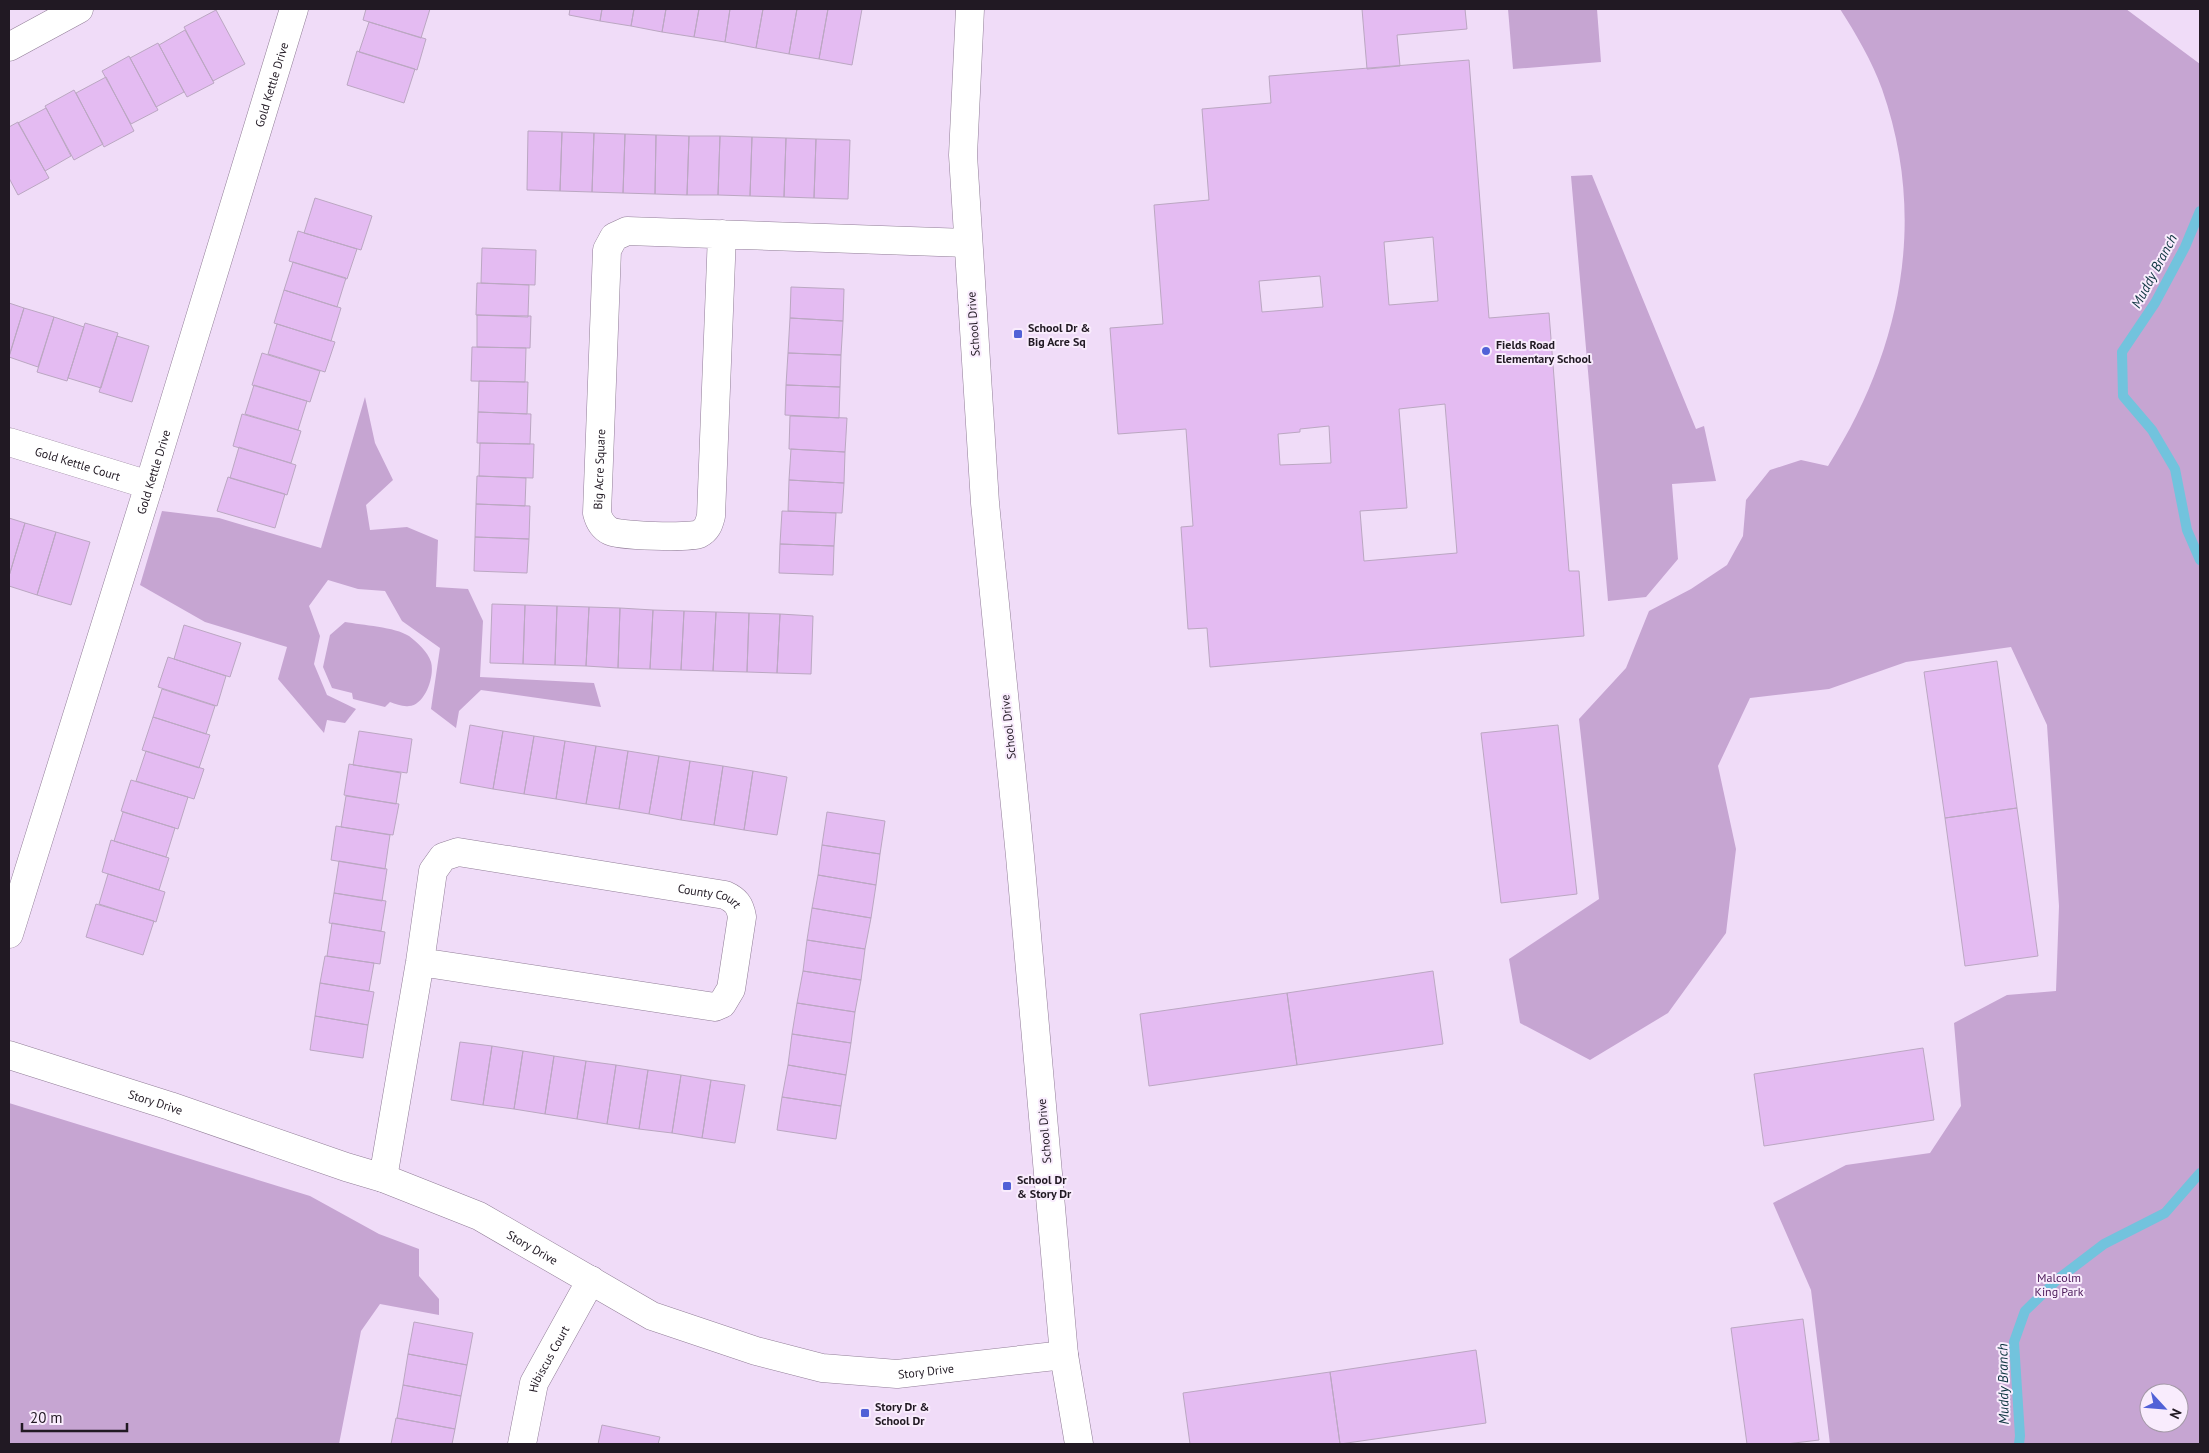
<svg xmlns="http://www.w3.org/2000/svg" width="2209" height="1453" font-family="'PT Sans',sans-serif">
<rect width="100%" height="100%" fill="#f0dcf8"/>
<path fill="#c6a5d2" fill-rule="evenodd" d="M1508 9H1597L1601 62 1513 69Z
M1840 9H2126L2200 64V1444H1830L1811 1290 1773 1203 1846 1165 1930 1153 1961 1106 1954 1023 2007 995 2056 991 2059 906 2047 725 2011 647 1906 662 1829 689 1750 698 1718 766 1736 849 1726 933 1668 1013 1590 1060 1520 1023 1509 959 1599 899 1579 719 1626 668 1649 611 1691 589 1727 565 1743 536 1746 500 1770 470 1801 460 1828 466C1901 351 1928 220 1882 89 1872 61 1856 34 1840 9ZM2149 1393H2179V1423H2149Z
M1592 175 1696 429 1704 426 1716 481 1672 484 1678 559 1646 597 1608 601 1571 176Z
M365 397 375 443 393 480 366 505 370 530 407 527 438 540 436 587 468 589 483 621 480 677 594 683 601 707 481 690 459 711 456 728 431 709 440 648 402 621 385 591 358 589 328 580 309 606 320 636 314 664 327 695 356 709 345 723 327 720 324 733 278 679 287 647 205 622 140 585 162 511 219 518 321 548Z
M345 622C362 625 395 627 409 636 417 642 428 652 431 662 435 676 425 705 409 706 403 707 396 704 390 702L385 707 353 699 352 693 332 688 323 667 330 635Z
M9 1103 310 1196 379 1234 419 1249V1276L439 1299V1315L380 1304 361 1331 339 1444H9Z"/>
<g fill="none" stroke-linecap="round" stroke-linejoin="round">
<path stroke="#72c3dd" stroke-width="10" d="M2200 211 2185 247 2155 303 2122 352 2123 396 2152 430 2175 469 2187 530 2200 560
M2019 1444 2020 1436 2014 1342 2025 1311 2058 1279 2104 1244 2165 1213 2200 1173"/>
</g>
<path fill="#e4bbf2" stroke="#bba7c2" fill-rule="evenodd" d="M366 9H430L421 38 363 20Z
M570 9H602L600 21 569 15Z
M602 9H634L631 26 600 21Z
M634 9H666L662 32 631 26Z
M666 9H699L694 37 662 32Z
M699 9H730L725 42 694 37Z
M730 9H763L756 48 725 42Z
M763 9H797L789 54 756 48Z
M797 9H828L819 59 789 54Z
M828 9H862L852 65 819 59Z
M1362 9H1465L1467 29 1397 35 1400 66 1367 69Z
M216 10 245 64 213 81 184 27Z
M369 22 426 39 417 70 359 52Z
M185 30 214 83 187 97 159 45Z
M158 43 184 92 156 107 130 58Z
M357 51 415 69 404 103 347 85Z
M129 56 158 110 131 124 102 71Z
M1469 60 1489 318 1549 313 1569 571H1579L1584 636 1210 667 1207 628 1188 629 1181 527 1193 526 1186 429 1118 434 1110 328 1163 324 1154 205 1209 200 1202 109 1271 103 1269 76ZM1433 237 1438 301 1389 305 1384 242ZM1320 276 1323 307 1262 312 1259 281ZM1445 404 1457 553 1364 561 1360 511 1407 508 1399 409ZM1329 426 1331 463 1280 465 1278 434 1300 432V429Z
M106 77 134 131 104 147 76 93Z
M74 90 103 144 74 160 45 106Z
M46 108 71 156 45 171 18 123Z
M18 122 49 178 18 195 9 178V127Z
M528 131 562 132 560 191 527 190Z
M562 132 594 133 592 192 560 191Z
M594 133 625 134 623 193 592 192Z
M625 134 656 135 655 194 623 193Z
M656 135 689 136 687 195 655 194Z
M689 136H720L718 195H687Z
M720 136 752 137 750 196 718 195Z
M752 137 786 138 784 197 750 196Z
M786 138 816 139 814 198 784 197Z
M816 139 850 140 848 199 814 198Z
M315 198 372 216 361 250 304 233Z
M298 231 357 249 347 279 289 261Z
M482 248 536 250 535 285 481 283Z
M293 262 346 278 337 307 284 290Z
M477 283 529 285 528 317 476 315Z
M791 287 844 289 843 321 790 318Z
M284 290 341 308 331 341 274 323Z
M9 303 24 308 9 356Z
M24 308 54 317 38 367 9 357Z
M477 315 531 316 530 348 477 347Z
M54 317 84 327 67 381 37 372Z
M790 318 843 321 841 355 788 353Z
M85 323 118 333 101 388 68 378Z
M277 324 335 342 325 372 268 354Z
M117 336 149 346 132 402 99 392Z
M472 347 526 348 525 382 471 381Z
M262 353 320 371 310 402 252 385Z
M788 353 841 355 840 387 786 385Z
M479 381 528 382 527 414 478 412Z
M254 385 307 401 298 430 245 414Z
M786 385 840 387 839 418 785 415Z
M478 412 531 414 530 444 477 443Z
M242 414 301 431 291 463 233 446Z
M790 416 847 418 845 452 789 449Z
M480 443 534 444 533 478 479 476Z
M239 447 296 465 287 495 230 478Z
M791 449 845 452 844 483 789 480Z
M477 476 526 478 525 506 476 504Z
M228 477 285 494 275 528 217 511Z
M789 480 844 483 842 513 788 511Z
M476 504 530 506 529 539 475 537Z
M782 511 836 513 834 546 780 544Z
M9 518 25 523 9 576Z
M25 523 56 532 37 595 9 586V576Z
M56 532 90 542 71 605 37 595Z
M475 537 529 539 527 573 474 571Z
M780 544 834 546 833 575 779 573Z
M492 604 525 605 523 664 490 663Z
M525 605 557 606 555 665 523 664Z
M557 606 589 607 586 666 555 665Z
M589 607 620 608 618 668 586 666Z
M620 608 653 610 650 669 618 668Z
M653 610 684 611 681 670 650 669Z
M684 611 716 612 713 671 681 670Z
M716 612 749 613 747 672 713 671Z
M749 613 780 614 777 673 747 672Z
M780 614 813 616 811 674 777 673Z
M184 625 241 643 230 677 174 659Z
M168 657 226 676 217 706 158 687Z
M1997 661 2017 808 1945 818 1924 672Z
M162 689 215 706 206 734 153 717Z
M153 717 210 735 199 768 142 750Z
M470 725 503 731 493 789 460 783Z
M1558 725 1577 894 1501 903 1481 733Z
M359 731 412 739 407 773 353 765Z
M503 731 534 736 524 794 493 789Z
M534 736 565 741 556 799 524 794Z
M565 741 596 746 586 804 556 799Z
M596 746 628 751 619 809 586 804Z
M146 751 204 769 194 799 136 781Z
M628 751 659 756 649 814 619 809Z
M659 756 690 761 681 820 649 814Z
M690 761 723 766 714 825 681 820Z
M349 764 401 773 396 804 344 795Z
M723 766 753 771 744 830 714 825Z
M753 771 787 777 777 835 744 830Z
M131 780 188 797 178 829 121 811Z
M346 796 399 804 393 835 341 827Z
M2017 808 2038 956 1965 966 1945 818Z
M123 812 175 828 166 857 114 841Z
M827 812 885 821 880 854 822 845Z
M336 826 390 835 385 869 331 860Z
M111 840 169 858 159 890 102 872Z
M822 845 880 854 876 885 818 875Z
M339 861 387 869 382 901 334 893Z
M108 874 165 892 156 922 99 904Z
M818 875 876 885 871 918 812 908Z
M334 893 386 901 381 931 329 923Z
M96 904 154 921 143 955 86 937Z
M812 908 871 918 865 949 807 940Z
M332 923 385 932 380 964 327 956Z
M807 940 865 949 861 980 803 971Z
M325 956 374 963 369 991 320 983Z
M803 971 861 980 855 1012 797 1003Z
M1433 971 1443 1044 1297 1065 1287 993Z
M320 983 374 992 368 1025 315 1016Z
M1287 993 1297 1065 1149 1086 1140 1014Z
M797 1003 855 1012 851 1043 792 1034Z
M315 1016 368 1025 363 1058 310 1050Z
M792 1034 851 1043 846 1075 788 1065Z
M460 1042 492 1046 483 1105 451 1100Z
M492 1046 523 1051 514 1109 483 1105Z
M1923 1048 1934 1120 1764 1146 1754 1074Z
M523 1051 554 1056 545 1114 514 1109Z
M554 1056 586 1061 577 1119 545 1114Z
M586 1061 616 1065 607 1124 577 1119Z
M616 1065 648 1070 639 1129 607 1124Z
M788 1065 846 1075 841 1106 782 1097Z
M648 1070 681 1075 672 1133 639 1129Z
M681 1075 711 1080 702 1138 672 1133Z
M711 1080 745 1085 735 1143 702 1138Z
M782 1097 841 1106 836 1139 777 1130Z
M1803 1319 1819 1440 1786 1444H1747L1731 1328Z
M414 1322 473 1333 467 1365 408 1354Z
M1476 1350 1486 1423 1340 1444 1330 1372Z
M408 1354 467 1365 461 1396 403 1385Z
M1330 1372 1340 1444H1190L1183 1393Z
M403 1385 461 1396 455 1429 397 1418Z
M396 1418 455 1429 452 1444H391Z
M602 1425 660 1437 658 1444H598Z"/>
<g fill="none" stroke-linecap="round" stroke-linejoin="round">
<g stroke="#917e97" stroke-width="29">
<g id="street">
<path d="M9 47 79 9"/>
<path id="s1" d="M722 234 711 516C709 524 707 530 699 534 689 538 619 536 610 531 602 527 599 521 597 513L607 250 614 237 627 231 967 243"/>
<path id="s2" d="M9 442 149 485"/>
<path id="s3" d="M9 934 149 485 294 9"/>
<path id="s4" d="M383 1178 420 962 433 871 443 857 458 852 725 895C736 900 740 905 742 917L731 989 722 1004 715 1007 420 962"/>
<path d="M1064 1355 1079 1444"/>
<path id="s5" d="M522 1444 534 1383 591 1280"/>
</g>
</g>
<g stroke="#917e97" stroke-width="29">
<g id="secondary">
<path id="s6" d="M9 1055 170 1106 346 1167 383 1178 479 1216 652 1316 756 1351 822 1368 897 1374 1064 1355 1020 856 985 503 963 155 970 9"/>
</g>
</g>
<use href="#street" stroke="#fff" stroke-width="28"/>
<use href="#secondary" stroke="#fff" stroke-width="28"/>
</g>
<g fill="#5161d7" stroke="#f9ecfd" stroke-width="2">
<rect x="1013" y="329" width="10" height="10" rx="2.5"/>
<circle cx="1486" cy="351" r="5"/>
<rect x="1002" y="1181" width="10" height="10" rx="2.5"/>
<rect x="860" y="1408" width="10" height="10" rx="2.5"/>
</g>
<g text-anchor="middle" dominant-baseline="central" stroke-width="4" stroke-linejoin="round" paint-order="stroke">
<g font-size="12" fill="#211923" stroke="#f9ecfd">
<text stroke="none"><textPath href="#s3" startOffset="889">Gold Kettle Drive</textPath></text>
<text transform="translate(973 324) rotate(-94)">School Drive</text>
<text stroke="none"><textPath href="#s2" startOffset="72">Gold Kettle Court</textPath></text>
<text stroke="none"><textPath href="#s1" startOffset="461">Big Acre Square</textPath></text>
<text stroke="none"><textPath href="#s3" startOffset="484">Gold Kettle Drive</textPath></text>
<text transform="translate(1008 727) rotate(-96)">School Drive</text>
<text stroke="none"><textPath href="#s4" startOffset="600">County Court</textPath></text>
<text stroke="none"><textPath href="#s6" startOffset="154">Story Drive</textPath></text>
<text transform="translate(1044 1131) rotate(-95)">School Drive</text>
<text stroke="none"><textPath href="#s6" startOffset="559">Story Drive</textPath></text>
<text stroke="none"><textPath href="#s5" startOffset="90">Hibiscus Court</textPath></text>
<text stroke="none"><textPath href="#s6" startOffset="979">Story Drive</textPath></text>
</g>
<g font-size="12" font-weight="bold" fill="#211923" stroke="#f9ecfd" text-anchor="start">
<text x="1028" y="327">School Dr &amp;<tspan x="1028" dy="14">Big Acre Sq</tspan></text>
<text x="1496" y="344">Fields Road<tspan x="1496" dy="14">Elementary School</tspan></text>
<text x="1017" y="1179">School Dr<tspan x="1017" dy="14">&amp; Story Dr</tspan></text>
<text x="875" y="1406">Story Dr &amp;<tspan x="875" dy="14">School Dr</tspan></text>
</g>
<g font-size="12" fill="#4a1859" stroke="#f9ecfd">
<text x="2059" y="1277">Malcolm<tspan x="2059" dy="14">King Park</tspan></text>
</g>
<g font-size="14" font-style="italic" fill="#0c343f" stroke="#f9ecfd">
<text transform="translate(2154 271) rotate(-62)">Muddy Branch</text>
<text transform="translate(2003 1384) rotate(-91)">Muddy Branch</text>
</g>
</g>
<rect width="2209" height="1453" fill="none" stroke="#211923" stroke-width="20"/>
<g transform="translate(2164 1408) rotate(116)"><circle r="24" fill="#f9ecfd" stroke="#a398a6"/>
<path d="M0-4L9 19L0 12L-9 19Z" fill="#5161d7"/>
<text y="-8" font-size="14" font-weight="bold" text-anchor="middle" fill="#211923">N</text>
</g>
<path d="M22 1423v8h105v-8" fill="none" stroke="#211923" stroke-width="2.5"/>
<text x="30" y="1423" font-size="15" fill="#211923" stroke="#f9ecfd" stroke-width="4" paint-order="stroke">20 m</text>
</svg>
